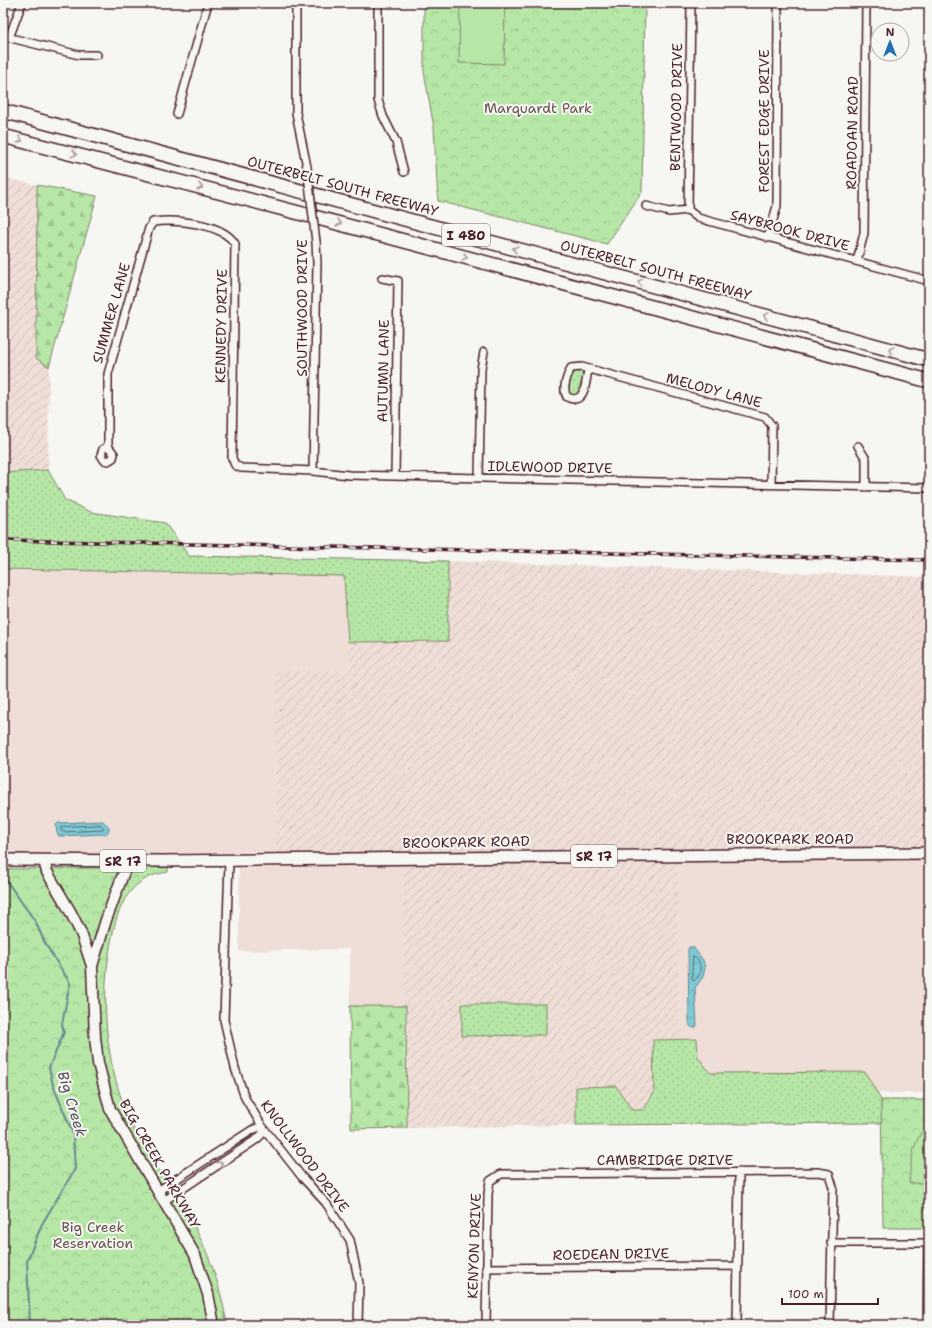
<svg xmlns="http://www.w3.org/2000/svg" width="932" height="1328" font-family="'Shantell Sans',sans-serif">
<defs>
<pattern id="industrial-furrows" width="10" height="10" patternUnits="userSpaceOnUse"><rect width="10" height="10" fill="#efded7"/><path d="M-1 1l2-2M0 10L10 0M9 11l2-2" fill="none" stroke="#cebeb9"/></pattern>
<pattern id="grass-dots" width="8" height="8" patternUnits="userSpaceOnUse"><rect width="8" height="8" fill="#b6e7a6"/><path d="M2 2h.1M6 6h.1" fill="none" stroke="#9ec68f" stroke-width="1.8" stroke-linecap="round"/></pattern>
<pattern id="forest-firs" width="22" height="20" patternUnits="userSpaceOnUse"><rect width="22" height="20" fill="#b6e7a6"/><path d="M5 1l3.5 6h-7zM16 11l3.5 6h-7z" fill="#9ec68f"/></pattern>
<pattern id="park-crowns" width="20" height="18" patternUnits="userSpaceOnUse"><rect width="20" height="18" fill="#b6e7a6"/><path d="M2 6a3 3 0 1 1 6 0M12 15a3 3 0 1 1 6 0" fill="none" stroke="#9ec68f"/></pattern>
<pattern id="water-ripples" width="26" height="14" patternUnits="userSpaceOnUse"><rect width="26" height="14" fill="#7bcbd6"/><path d="M2 4q2-2 4 0t4 0M15 11q2-2 4 0t4 0" fill="none" stroke="#6caeb8"/></pattern>
</defs>
<rect width="100%" height="100%" fill="#f6f6f2"/>
<filter id="ink" filterUnits="userSpaceOnUse"><feTurbulence type="fractalNoise" baseFrequency=".025" numOctaves="2"/><feDisplacementMap in="SourceGraphic" scale="8" xChannelSelector="R" yChannelSelector="G"/><feConvolveMatrix kernelMatrix="1 2 1 2 8 2 1 2 1" color-interpolation-filters="sRGB"/></filter>
<g filter="url(#ink)">
<path fill="#efded7" d="M3 569 345 576 350 670 276 672V852L4 856Z
M929 857V1093H877L865 1072 710 1073 698 1057 697 1039H680L678 859Z
M403 861 406 1006H350V949L239 951V866Z"/>
<path fill="url(#industrial-furrows)" d="M3 177 37 185 36 358 49 367 48 470 3 473Z
M448 561 929 577V848L276 855V671L350 670 348 642 448 641Z
M678 859 680 1039 653 1040 654 1092 644 1110H632L616 1086 576 1087V1125L407 1128 403 861Z"/>
<path fill="url(#grass-dots)" stroke="#808368" d="M573 370H581L584 376 578 394 574 397 567 394Z
M48 470 65 500 91 512 165 523 189 556 448 561V641L348 642 344 576 3 569V473Z
M462 1004H546V1035L462 1036Z
M697 1039 698 1057 710 1073 865 1072 881 1100 882 1123 576 1125V1087L616 1086 632 1110H644L654 1092 653 1040Z"/>
<path fill="url(#forest-firs)" stroke="#808368" d="M37 185 97 196 49 367 36 358Z
M350 1006H406L407 1128 351 1129Z"/>
<path fill="url(#park-crowns)" stroke="#808368" d="M424 3H645L642 192 607 244 438 201 434 128 424 72Z
M168 867V872C134 876 120 900 113 932 98 999 105 1074 137 1135 153 1166 175 1193 192 1222 210 1255 221 1288 227 1325H3V869Z
M881 1100H929V1228H883Z"/>
<path fill="#b6e7a6" stroke="#808368" d="M460 3H505L504 64 459 63Z
M929 1124V1183H909C911 1162 912 1139 929 1124Z"/>
<path fill="url(#water-ripples)" stroke="#678692" d="M103 821 109 827V831L105 834 59 836 57 833 56 825 58 823Z
M689 947H693L703 960 705 968 703 977 695 988 697 1026 694 1028 690 1026 689 1020 688 949Z"/>
<g fill="none" stroke-linecap="round" stroke-linejoin="round">
<path stroke="#5e646f" stroke-width="1" d="M101 825 104 828 103 830 63 832 61 830 62 827Z
M693 956C703 961 702 975 694 981L692 979Z"/>
<path stroke="#678692" stroke-width="2" d="M3 876 35 921 46 945 70 983 62 1024 64 1032 49 1068 53 1085 73 1134 75 1169 42 1224 27 1261 30 1325"/>
<g stroke="#4a1f2b" stroke-width="10">
<path id="street" d="M296 3V113L307 167
M378 3V100L383 116 396 142 404 172
M3 36 79 55H97
M9 38 22 3
M177 114 208 3
M646 206 669 212 688 210 698 218 929 281
M688 210 691 3
M768 238 777 206 778 3
M857 261 864 233 866 3
M382 278 398 281 395 476
M588 369C586 382 585 406 567 397 562 389 567 376 571 368L582 367 765 417 772 426 771 485
M108 446 103 449 101 455 104 460 108 461 113 458 114 454 108 446V374L149 228 153 222C175 219 223 223 235 244L232 458 235 465 241 468 313 471 349 475 929 488
M858 446 866 459V487
M313 471 317 263 316 242
M479 478 481 369 484 352
M229 860 224 1020 235 1068 245 1098 262 1126 302 1177 326 1203 350 1240 359 1283 358 1325
M158 1191 252 1130 262 1126
M164 1201 257 1139 265 1131
M831 1243H929
M486 1268 737 1266
M486 1325 488 1194 490 1181 501 1174 818 1172 829 1174 833 1187 830 1325
M737 1325 739 1172
M927 1325 928 1243"/>
</g>
<g stroke="#4a1f2b" stroke-width="13">
<path id="secondary" d="M44 861 47 872 70 911 81 933 92 966 95 1037 98 1063 110 1109 195 1255 208 1294 214 1325
M92 966 106 920 128 861"/>
</g>
<g stroke="#4a1f2b" stroke-width="14">
<path id="primary" d="M3 860 161 861 929 853"/>
</g>
<g stroke="#4a1f2b" stroke-width="16">
<path id="highway" d="M3 111 929 360
M3 136 303 214 929 381"/>
</g>
<use href="#street" stroke="#f6f6f2" stroke-width="7"/>
<use href="#secondary" stroke="#f6f6f2" stroke-width="10"/>
<use href="#primary" stroke="#f6f6f2" stroke-width="11"/>
<use href="#highway" stroke="#f6f6f2" stroke-width="13"/>
<g stroke="#4a1f2b" stroke-width="3.5">
<path id="rail" d="M3 540 929 560"/>
</g>
<use href="#rail" stroke="#f6f6f2" stroke-width="2" stroke-dasharray="6" stroke-linecap="butt"/>
<g stroke="#4a1f2b" stroke-width="10" stroke-linecap="butt">
<path id="street-bridge" d="M307 167 316 242"/>
</g>
<use href="#street-bridge" stroke="#f6f6f2" stroke-width="7"/>
</g>
<defs><path id="oneway-chevron" d="M-2-3.5L2.5 0L-2 3.5" fill="none" stroke-width="1.6" stroke-linecap="round" stroke-linejoin="round"/></defs>
<g stroke="#a99598">
<use href="#oneway-chevron" transform="translate(20 140) rotate(15)"/>
<use href="#oneway-chevron" transform="translate(74 154) rotate(15)"/>
<use href="#oneway-chevron" transform="translate(200 187) rotate(15)"/>
<use href="#oneway-chevron" transform="translate(339 223) rotate(15)"/>
<use href="#oneway-chevron" transform="translate(515 249) rotate(-165)"/>
<use href="#oneway-chevron" transform="translate(465 257) rotate(15)"/>
<use href="#oneway-chevron" transform="translate(640 282) rotate(-165)"/>
<use href="#oneway-chevron" transform="translate(766 316) rotate(-165)"/>
<use href="#oneway-chevron" transform="translate(891 350) rotate(-165)"/>
<use href="#oneway-chevron" transform="translate(220 1164) rotate(-34)"/>
</g>
</g>
<g text-anchor="middle" dominant-baseline="central" stroke-width="4" stroke-linejoin="round" paint-order="stroke">
<g fill="#f6f6f2" stroke="#7e6067" stroke-width="1">
<rect x="442" y="224" width="48" height="22" rx="3"/>
<rect x="571" y="845" width="46" height="22" rx="3"/>
<rect x="100" y="850" width="46" height="22" rx="3"/>
</g>
<g font-size="13" font-weight="bold" fill="#4a1f2b">
<text x="466" y="235">I 480</text>
<text x="594" y="856">SR 17</text>
<text x="123" y="861">SR 17</text>
</g>
<g font-size="14" fill="#4a1f2b" stroke="#f6f6f2">
<text transform="translate(676 107) rotate(-89)">BENTWOOD DRIVE</text>
<text transform="translate(764 121) rotate(-90)">FOREST EDGE DRIVE</text>
<text transform="translate(852 133) rotate(-89)">ROADOAN ROAD</text>
<text transform="translate(343 186) rotate(15)">OUTERBELT SOUTH FREEWAY</text>
<text transform="translate(790 230) rotate(15)">SAYBROOK DRIVE</text>
<text transform="translate(656 270) rotate(15)">OUTERBELT SOUTH FREEWAY</text>
<text transform="translate(302 308) rotate(-90)">SOUTHWOOD DRIVE</text>
<text transform="translate(111 313) rotate(-74)">SUMMER LANE</text>
<text transform="translate(221 326) rotate(-89)">KENNEDY DRIVE</text>
<text transform="translate(383 371) rotate(-89)">AUTUMN LANE</text>
<text transform="translate(714 390) rotate(15)">MELODY LANE</text>
<text transform="translate(550 467) rotate(1)">IDLEWOOD DRIVE</text>
<text x="790" y="839">BROOKPARK ROAD</text>
<text transform="translate(466 842) rotate(-1)">BROOKPARK ROAD</text>
<text transform="translate(305 1156) rotate(53)">KNOLLWOOD DRIVE</text>
<text x="665" y="1160">CAMBRIDGE DRIVE</text>
<text transform="translate(160 1164) rotate(60)">BIG CREEK PARKWAY</text>
<text transform="translate(474 1246) rotate(-88)">KENYON DRIVE</text>
<text transform="translate(611 1254) rotate(-1)">ROEDEAN DRIVE</text>
</g>
<g font-size="14" fill="#65514a" stroke="#f6f6f2">
<text x="538" y="108">Marquardt Park</text>
<text x="93" y="1227">Big Creek<tspan x="93" dy="16">Reservation</tspan></text>
</g>
<g font-size="15" font-style="italic" fill="#59535e" stroke="#f6f6f2">
<text transform="translate(72 1104) rotate(73)">Big Creek</text>
</g>
</g>
<rect width="932" height="1328" fill="none" stroke="#f6f6f2" stroke-width="16"/>
<rect x="8" y="8" width="916" height="1312" fill="none" stroke="#4a1f2b" stroke-width="1.5" filter="url(#ink)"/>
<g transform="translate(890 42)"><circle r="19" fill="#f6f6f2" stroke="#b1a0a2"/>
<path d="M0-3L7 15L0 10L-7 15Z" fill="#1f6fb2"/>
<text y="-6" font-size="11" font-weight="bold" text-anchor="middle" fill="#4a1f2b">N</text>
</g>
<path d="M782 1298v6h96v-6" fill="none" stroke="#4a1f2b" stroke-width="2"/>
<text x="788" y="1298" font-size="12" fill="#4a1f2b" stroke="#f6f6f2" stroke-width="3" paint-order="stroke">100 m</text>
</svg>
